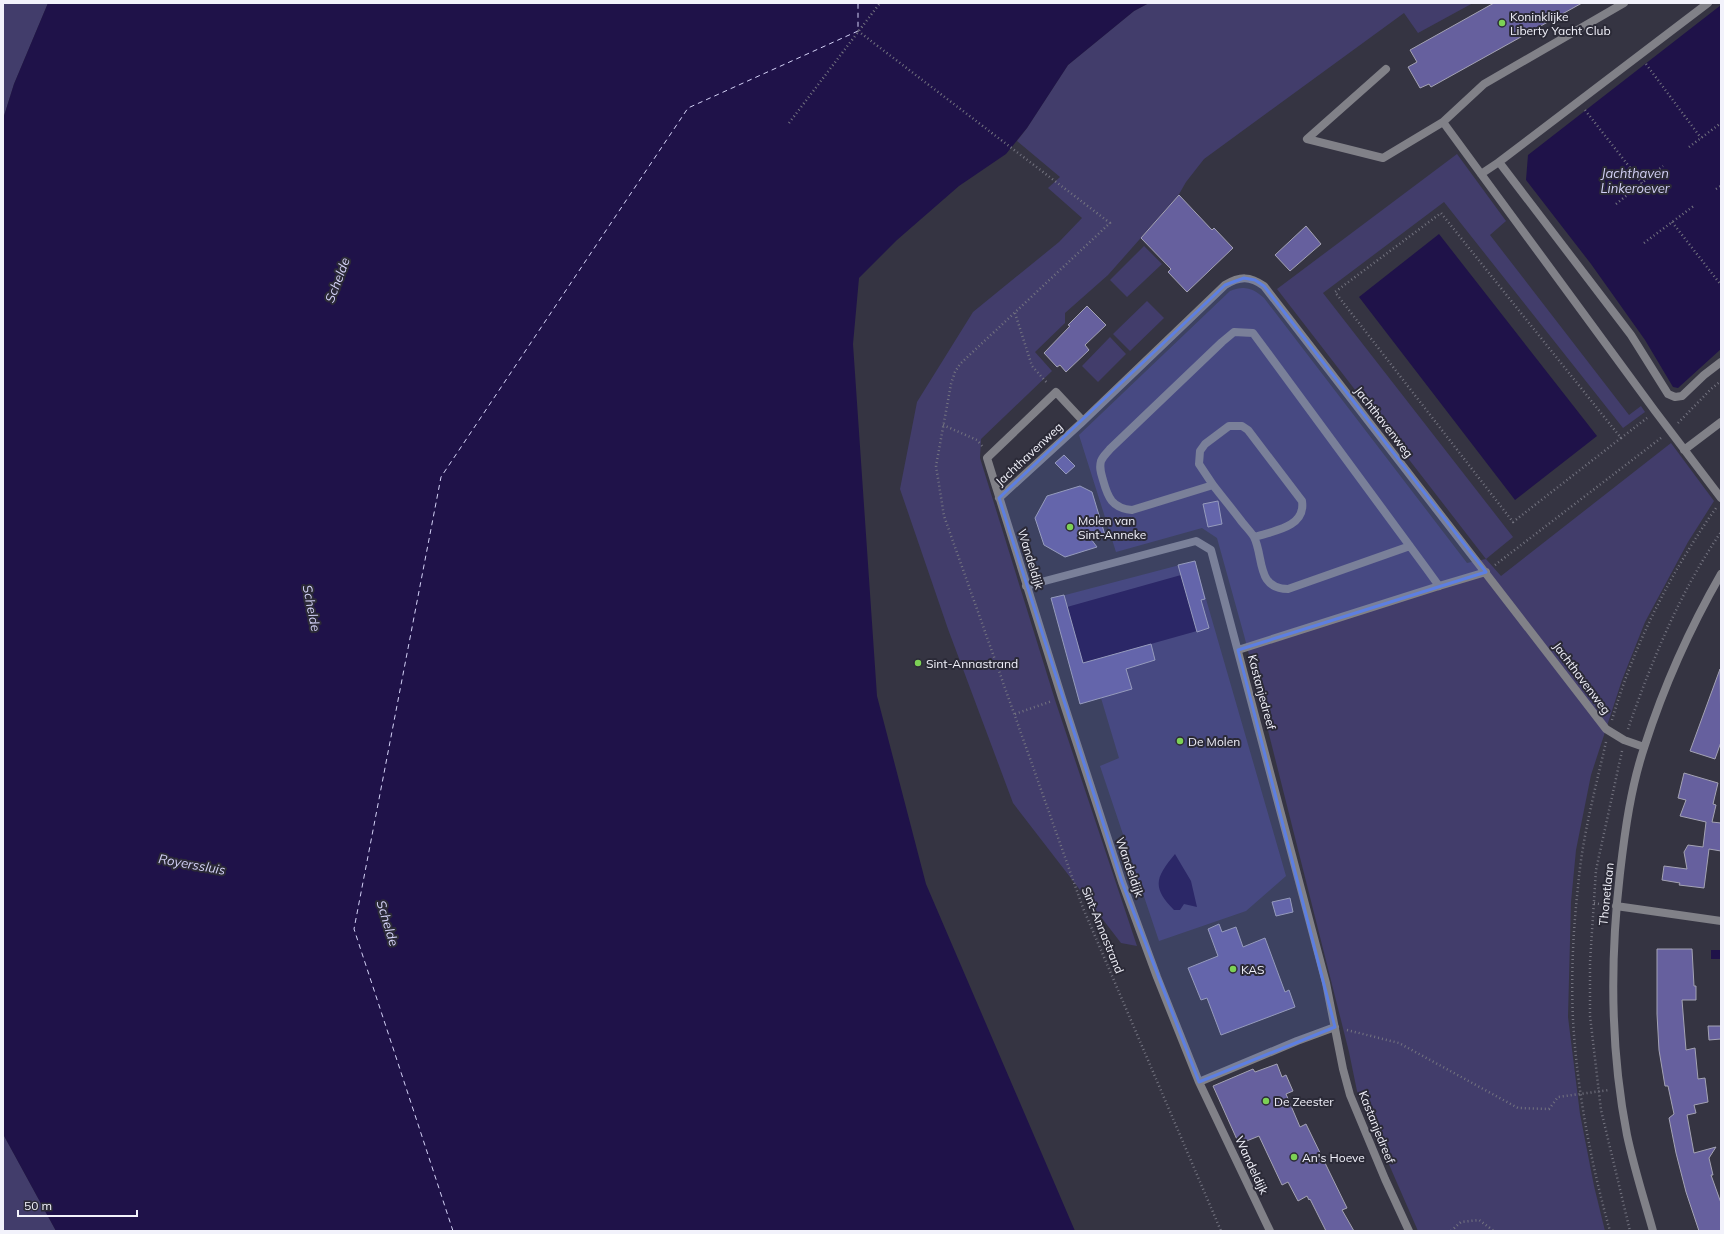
<svg xmlns="http://www.w3.org/2000/svg" width="1724" height="1234" font-family="Mulish,sans-serif">
<rect width="100%" height="100%" fill="#353442"/>
<path fill="#423d6b" d="M3 3H48L14 84 3 119Z
M1149 3H1473L1418 33 1404 13 1204 159 1186 182 1178 196 1108 275 1065 313V323L1035 352 1052 371 981 439 980 458 1055 700 1137 946 1121 943 1013 803 948 629 900 489 917 402 973 312 1059 242 1082 218 1048 188 1060 177 1017 141 1027 128 1068 65 1134 11Z
M1457 154 1506 221 1490 235 1629 415 1641 406 1645 412 1623 428 1444 202 1323 293 1513 537 1486 559 1501 576 1671 443 1714 501 1688 542 1645 622 1622 680 1591 775 1576 850 1571 902 1568 1017 1580 1114 1594 1186 1605 1231H1418L1357 1091 1349 1052 1244 635 1217 538 1202 528 1116 552 1079 435 1230 291C1244 285 1253 288 1264 298L1467 563 1486 559 1277 289Z
M1144 246 1162 264 1127 297 1110 280Z
M1147 301 1164 318 1130 351 1113 334Z
M1110 337 1126 354 1098 382 1082 366Z
M1195 561 1286 876 1246 911 1159 941 1100 766 1119 758 1101 698 1080 704 1054 598Z
M3 1134 56 1231H3Z"/>
<path fill="#1f1249" d="M48 3H1149L1134 11 1068 65 1027 128 1006 154 959 186 897 240 859 278 853 344 877 696 926 884 1075 1231H56L3 1134V119L14 84Z
M1721 5V349L1678 388 1673 387 1645 340 1591 264 1526 180 1528 155Z
M1439 234 1597 436 1515 500 1359 297Z
M1181 575 1197 631 1083 663 1067 607Z
M1175 854 1191 881 1197 907 1184 904 1180 910H1174C1151 887 1156 877 1175 854Z
M1711 950H1721V959H1711Z"/>
<g fill="none" stroke-linecap="round" stroke-linejoin="round">
<path stroke="#d3d1f6" stroke-width="1" stroke-dasharray="5 4" stroke-linecap="butt" d="M453 1231 354 929 441 477 688 108 858 31V3"/>
</g>
<path fill="#66609e" stroke="#a4a3b4" d="M1494 3H1582L1431 87 1429 84 1420 88 1408 67 1417 62 1410 50Z
M1179 195 1212 230 1214 228 1233 248 1187 292 1168 272 1171 269 1141 238Z
M1306 226 1321 244 1290 271 1275 255Z
M1087 306 1106 325 1085 345 1089 350 1066 372 1060 365 1057 367 1044 353 1070 326 1068 325Z
M1064 455 1075 466 1066 474 1055 463Z
M1080 486 1092 492 1105 535H1088L1097 547 1065 557 1044 545 1035 518 1047 496Z
M1218 501 1222 524 1208 527 1203 504Z
M1195 561 1205 599 1201 600 1209 628 1197 632 1178 565Z
M1064 595 1083 663 1151 644 1155 660 1126 669 1132 689 1080 704 1051 598Z
M1720 669 1721 742 1715 759 1690 751Z
M1684 773 1718 783 1713 804 1716 805 1712 822 1721 823V851L1709 849 1704 888 1679 885 1680 883 1662 880 1664 866 1687 869 1684 852 1688 845 1703 847 1706 822 1680 816 1686 800 1678 798Z
M1290 898 1293 912 1276 916 1272 902Z
M1219 924 1222 932 1236 927 1243 947 1265 938 1285 992 1289 990 1295 1007 1221 1035 1207 998 1201 1000 1188 968 1218 956 1208 929Z
M1657 949H1692L1694 986H1696V1000H1682L1686 1050 1695 1048 1698 1079 1705 1078 1708 1102 1694 1105 1696 1113 1687 1115 1694 1153 1716 1147 1709 1158 1713 1175H1711L1721 1203V1231H1699L1686 1192 1676 1153 1669 1118 1674 1114 1668 1086H1665L1659 1050 1657 1014Z
M1708 1026H1721V1039L1709 1040Z
M1277 1064 1282 1077 1286 1075 1293 1091 1286 1094 1300 1127 1306 1124 1347 1208 1342 1210 1354 1231H1326L1310 1199 1309 1200 1307 1196 1298 1201 1288 1182 1282 1185 1259 1136 1239 1144 1213 1086 1253 1069 1255 1072Z"/>
<g fill="none" stroke-linecap="round" stroke-linejoin="round">
<path stroke="#747480" stroke-width="2.5" stroke-dasharray="1 3" stroke-linecap="butt" d="M858 31 1110 223 960 364 955 372 951 384 936 466 944 516 1083 908 1221 1231
M1646 64 1701 138
M1585 110 1642 183
M789 123 880 3
M1689 147 1721 123
M1716 189 1721 186
M1616 204 1663 166
M1672 222 1721 285
M1644 243 1695 205
M1015 313 1032 366 1048 384
M1678 423 1711 389 1721 381
M943 425 977 440 983 447
M1621 438 1513 522 1335 292 1441 213 1621 438 1647 418
M1495 565 1661 438
M1015 714 1052 701
M1612 720C1634 644 1671 572 1716 508
M1628 729C1652 660 1680 592 1721 532
M1606 742C1595 790 1582 838 1578 887 1573 931 1571 976 1573 1020 1577 1090 1591 1164 1610 1231
M1622 751 1596 870 1590 962V1016L1601 1110 1630 1231
M1594 903 1605 905
M1347 1030 1399 1043 1518 1108 1549 1109 1558 1097 1609 1090
M1451 1231 1461 1222 1479 1220 1494 1231"/>
<path stroke="#818188" stroke-width="8" d="M1708 3 1499 162 1631 335 1668 394 1675 397 1682 396 1704 375 1721 362
M1386 69 1307 139 1383 158 1443 122 1484 84 1624 3
M1443 122 1655 411 1721 498
M1481 174 1499 162
M1684 450 1721 422
M1213 485 1199 464 1200 451 1205 444 1229 426H1242L1248 430 1302 501C1306 527 1274 531 1254 537
M1410 546 1288 589C1256 589 1264 557 1254 537 1251 532 1246 527 1242 522 1233 510 1223 498 1213 485L1132 510C1112 508 1108 498 1103 480 1101 473 1099 468 1101 461 1103 456 1107 453 1110 449L1222 342 1234 332 1253 333 1426 568 1439 586"/>
<path stroke="#818188" stroke-width="8" d="M1083 421 1056 392 987 458 1062 698 1122 882 1157 977 1199 1082 1270 1231
M999 498 1080 424 1225 285C1240 276 1250 276 1264 286L1606 729 1624 740 1644 747
M1026 586 1196 541 1211 550 1326 983 1343 1069 1350 1095 1385 1179 1409 1231
M1238 650 1439 586 1486 572
M1616 906 1721 921
M1199 1082 1297 1041 1335 1027
M1653 1231C1644 1199 1634 1168 1627 1135 1610 1048 1610 960 1620 873 1625 830 1631 786 1645 745 1664 686 1690 628 1721 574"/>
</g>
<path fill="#5d7fe2" fill-opacity="0.2" stroke="#5d7fe2" stroke-width="3" stroke-linejoin="round" d="M1244 278 1255 280 1264 286 1486 572 1238 650 1335 1027 1199 1082 1122 882 999 498 1225 285Z"/>
<g fill="#7cd155" stroke="#2b2a37" stroke-width="1.5">
<circle cx="1502" cy="23" r="4"/>
<circle cx="1070" cy="527" r="4"/>
<circle cx="918" cy="663" r="4"/>
<circle cx="1180" cy="741" r="4"/>
<circle cx="1233" cy="969" r="4"/>
<circle cx="1266" cy="1101" r="4"/>
<circle cx="1294" cy="1157" r="4"/>
</g>
<g text-anchor="middle" dominant-baseline="central" stroke-width="4" stroke-linejoin="round" paint-order="stroke">
<g font-size="12" fill="#f2f2fb" stroke="#2b2a37" text-anchor="start">
<text x="1510" y="16">Koninklijke<tspan x="1510" dy="14">Liberty Yacht Club</tspan></text>
<text x="1078" y="520">Molen van<tspan x="1078" dy="14">Sint-Anneke</tspan></text>
<text x="926" y="663">Sint-Annastrand</text>
<text x="1188" y="741">De Molen</text>
<text x="1241" y="969">KAS</text>
<text x="1274" y="1101">De Zeester</text>
<text x="1302" y="1157">An's Hoeve</text>
</g>
<g font-size="12" fill="#f2f2fb" stroke="#2b2a37">
<text transform="translate(1384 422) rotate(52)">Jachthavenweg</text>
<text transform="translate(1029 454) rotate(-43)">Jachthavenweg</text>
<text transform="translate(1031 559) rotate(73)">Wandeldijk</text>
<text transform="translate(1582 678) rotate(53)">Jachthavenweg</text>
<text transform="translate(1262 692) rotate(75)">Kastanjedreef</text>
<text transform="translate(1130 867) rotate(71)">Wandeldijk</text>
<text transform="translate(1606 894) rotate(-84)">Thonetlaan</text>
<text transform="translate(1103 930) rotate(68)">Sint-Annastrand</text>
<text transform="translate(1377 1127) rotate(68)">Kastanjedreef</text>
<text transform="translate(1252 1165) rotate(65)">Wandeldijk</text>
</g>
<g font-size="13" font-style="italic" fill="#d3d1f6" stroke="#2b2a37">
<text x="1635" y="173">Jachthaven<tspan x="1635" dy="15">Linkeroever</tspan></text>
<text transform="translate(337 280) rotate(-69)">Schelde</text>
<text transform="translate(312 608) rotate(79)">Schelde</text>
<text transform="translate(192 864) rotate(10)">Royerssluis</text>
<text transform="translate(388 923) rotate(73)">Schelde</text>
</g>
</g>
<rect width="1724" height="1234" fill="none" stroke="#f2f2fb" stroke-width="8"/>
<path d="M18 1210v6h119v-6" fill="none" stroke="#f2f2fb" stroke-width="2"/>
<text x="24" y="1210" font-size="12" fill="#f2f2fb" stroke="#2b2a37" stroke-width="3" paint-order="stroke">50 m</text>
</svg>
